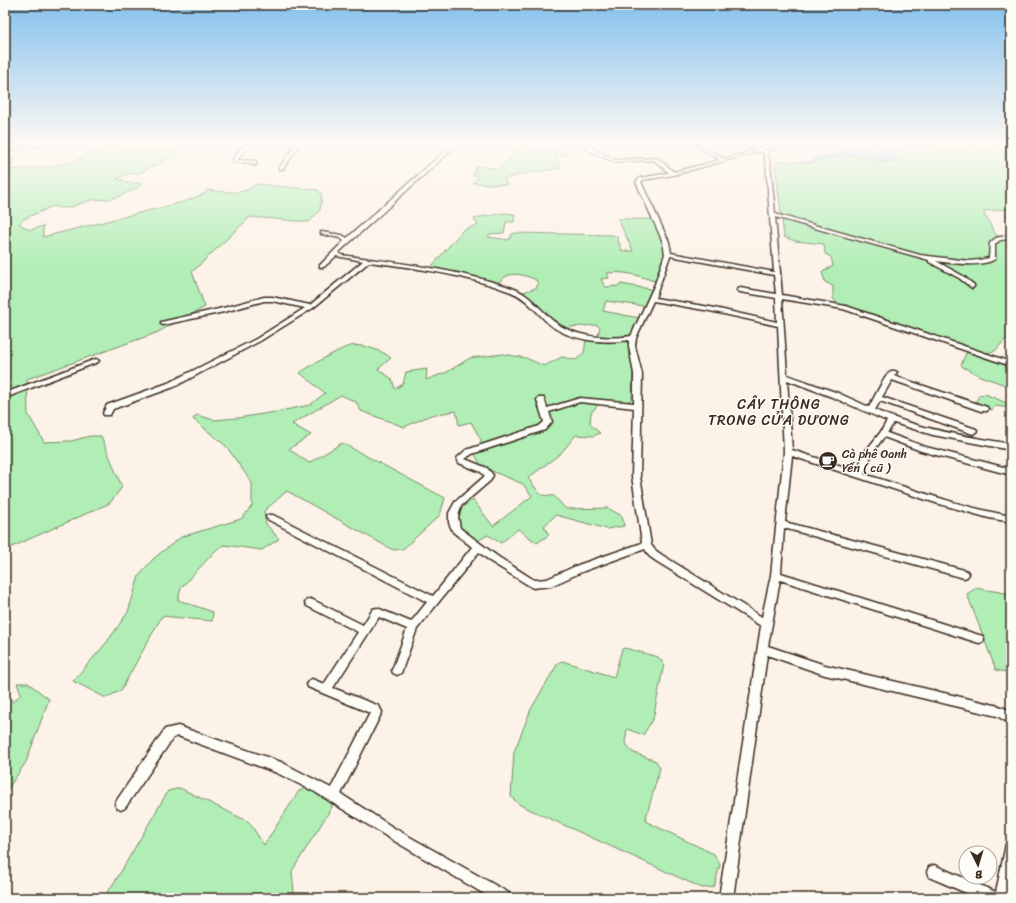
<svg xmlns="http://www.w3.org/2000/svg" width="1016" height="903" font-family="Sriracha,sans-serif">
<rect width="100%" height="100%" fill="#fcf2e7"/>
<filter id="ink" filterUnits="userSpaceOnUse"><feTurbulence type="fractalNoise" baseFrequency=".025" numOctaves="2"/><feDisplacementMap in="SourceGraphic" scale="8" xChannelSelector="R" yChannelSelector="G"/><feConvolveMatrix kernelMatrix="1 2 1 2 8 2 1 2 1" color-interpolation-filters="sRGB"/></filter>
<g filter="url(#ink)">
<path fill="#b0eeb5" stroke="#768c6a" d="M119 144 188 145 177 155 139 173 127 174 116 179 123 180 125 183H140V186C131 191 119 198 108 199 102 200 95 199 89 201 76 204 66 212 53 206L24 219 19 224 30 230 43 226V237L183 202 204 194 207 190C223 191 243 197 255 184L318 190 322 195 320 210 309 222 250 217 192 272 205 307 156 333 27 379 28 414 44 442 71 441 90 436H101L122 487 110 503 5 550V158H13L14 161 9 170C32 167 68 168 87 155L86 151 97 146 107 148Z
M515 144H525L534 151 559 150 566 155 555 156 561 168 523 174 504 179 507 185 473 183 479 176 473 175 477 166 500 169 517 150 488 148 490 146 511 147Z
M868 144H882L910 153 932 154 934 152 930 148 919 144H967L997 147 995 144H1011V209L984 211V214L996 235 1011 240V333L995 351 985 353 838 305 833 298V286L825 282 822 272 833 266 831 257 825 254 824 244 795 241 784 237 775 163 780 161 813 163 843 155H849L876 161 902 162 897 155Z
M504 213 515 214 514 222H506L504 233 490 234 488 237 509 240 512 234 515 233 613 235 617 237 622 251H633L618 219H653L666 254 657 279 654 281C637 275 624 271 607 273L609 278 601 279 605 287 618 286 621 284 650 289 652 291 645 305 643 306 606 301 603 311 639 318C637 322 636 329 633 333 628 339 604 337 598 335L600 328 597 325 570 327 568 330C550 323 539 304 523 293V292L536 288 538 284 536 280C527 276 514 271 505 277 501 280 500 283 495 283L433 268 432 266 463 230 478 225 474 219C484 215 493 216 504 213Z
M589 338 629 342 628 351 633 365 632 399 627 402 602 400 591 413 590 424 600 433 593 436 576 435 561 453 528 478 541 495 554 496 566 509 608 508 622 516 624 526 607 529 556 515 544 526 549 535 537 543 518 529 501 543 488 535 477 541 459 528C457 514 460 507 473 500L493 526 532 496 523 484 482 467 475 455 481 440 471 422 459 425 456 411 431 415 404 427 361 411 356 402 341 395 292 424 311 435 289 449 309 463 342 443 445 498 440 515 403 549 393 550 287 491 264 511 266 524 279 539 262 550 224 545 217 549 181 588 178 600 213 612 212 621 162 616 121 690 106 698 73 681 107 642 128 612 139 576 153 559 181 537 241 519 252 506V483L226 446 193 419 197 415 214 420 238 418 275 412 310 405 325 393 300 373C306 368 341 348 350 346 360 343 384 351 391 358L378 369 392 379 395 389 403 384 406 372 427 369 426 380 447 372 470 358 503 354 526 358 544 366 562 357 576 360 584 353 586 340Z
M966 353H969L1011 367V387L980 376 963 367 961 365Z
M985 394 1009 404 1011 403V408L995 406 992 410 975 404 979 395Z
M976 588 1011 594V673L996 670 967 594Z
M625 648 658 657 664 664 653 719 643 735 627 729 625 742 632 752 656 761 660 768 645 821 714 854 720 865 714 887 702 888 520 805 511 797 514 752 531 709 558 663 562 661 614 677 622 649Z
M17 683H28L49 699 26 762 5 793V696H8L13 702 21 694Z
M180 788 249 822 264 845 299 791 306 788 330 799 332 807 292 871 294 892 290 898H103L116 880 168 791Z"/>
<path fill="#92d4f4" stroke="#6f909e" d="M829 144 840 145 854 150 863 148 883 153 893 154 897 161C880 163 865 154 848 154 835 153 823 163 809 163L816 157 844 152 828 146Z"/>
<g fill="none" stroke-linecap="round" stroke-linejoin="round">
<g stroke="#3b2a1e" stroke-width="3">
<path id="street" d="M38 144H54L5 151V149Z
M249 144H255L244 151 237 160 256 161V165H252V163L232 162V161L240 149Z
M290 144H295L298 147 283 169H279V168L294 147Z
M453 144H458L338 253 341 255C399 263 456 269 512 288 529 294 539 308 552 320 572 337 605 340 631 336L655 284 665 254 663 242 636 182 640 178 669 173 654 160 614 162 588 150 584 144H589L592 148 615 160 657 158 674 172 720 160 694 144H700L724 159 756 150 745 144H751L765 150 776 144H783L767 152 770 163 775 214 920 255 969 261 979 260 989 258 990 243 996 238 1011 235V239L1000 240 995 244V259C982 268 951 263 936 261L963 276 974 285V287L972 288 959 278 929 262V260L775 217 782 295 846 306 1011 362V366L843 309 782 299 787 375 838 393 869 407 885 377 891 371H895L897 372 894 376 987 407 988 409 987 411H981L892 380 882 397 976 429 977 431 973 434 970 433 880 401 875 410C918 429 965 436 1011 444V450L933 435 894 423 887 433 926 447 1011 469V475L921 451 884 437 872 453 864 474C913 489 961 507 1011 516V522L989 518 936 503 792 456 785 522 964 570 967 571 969 574 967 577 964 578 784 528 781 573 979 635 983 636 984 639 983 642 979 643 780 580 768 646 825 665 999 706 1011 711V724L997 716 825 675 767 655 733 898H719L761 626 656 561 649 556 645 549 584 571 551 586 533 588 491 562 479 552 417 629 401 673 397 675 393 673 392 670 407 629 379 617 333 688 379 706 382 712 341 794 394 828 509 893 511 898H491L386 836 315 792 277 773 178 736 173 738 125 808 121 810 117 808 115 804 117 800 165 729 178 726 281 762 331 788 370 713 308 687 307 684 308 681 312 679 324 684 358 632 307 606 305 603 307 600 310 599 313 600 363 625 373 609 377 608 411 622 427 602 267 519 266 517 267 515H273L433 596 472 547 453 532 449 523V513L455 502 485 476 481 472 459 463 457 458 466 450 539 426 544 422 537 400 538 398H544L547 408 580 398 634 403V374L629 346V340C604 344 568 341 548 323 536 312 527 298 511 292 466 275 417 268 369 262L313 308 260 341 174 387 113 409 110 415H104L103 413 107 405 168 383 256 339 305 308 272 301H264L224 312 163 325 161 324V322L223 308 264 297H272L310 305 363 261 336 256 324 267H320V265L344 241 340 238 321 234V232L342 235 347 238ZM760 151 763 152 766 163 774 272 671 253 669 242 641 182 643 180 673 175ZM670 256 774 275 776 294 740 288 737 290 740 292 776 298 777 322 710 307 655 298ZM653 301 710 311 778 326 784 452 771 575 762 617 662 555 655 550 651 545 640 476 642 374 635 346 636 338ZM787 380 832 397 887 421 880 433 864 453 857 471 792 450ZM580 402 634 408 632 476 642 543 578 565 547 579 534 580 497 556 460 528 458 517 461 506 491 480 493 475 487 468 465 459 472 454 545 430 552 422 549 412Z
M96 359 98 360 99 361 98 362 5 398V393Z
M1011 843V885L1009 898H978L929 877 927 872 929 867 934 865 996 892 1005 849 1006 844Z"/>
</g>
<use href="#street" fill="#fdfcf7" fill-rule="evenodd"/>
</g>
</g>
<linearGradient id="sky" x2="0" y2="1"><stop stop-color="#85c1ed"/><stop offset="0.53" stop-color="#fef9f4"/><stop offset="1" stop-color="#fef9f4" stop-opacity="0"/></linearGradient>
<rect width="1016" height="271" fill="url(#sky)"/>
<defs>
<g id="cafe-disc" transform="scale(1)"><circle r="9.5" fill="#3b2a1e" stroke="#fdfcf7"/><path d="M-5.5-4.5H6V0H3Q3 3.5 0 3.5H-2.5Q-5.5 3.5-5.5 0ZM3-3.2v2h1.7v-2ZM-6 4.5H4V6H-6Z" fill="#fff"/></g>
</defs>
<g fill-rule="evenodd">
<use href="#cafe-disc" x="828" y="461"/>
</g>
<g text-anchor="middle" dominant-baseline="central" stroke-width="3" stroke-linejoin="round" paint-order="stroke">
<g font-size="12" fill="#3b2a1e" stroke="#fdfcf7" text-anchor="start">
<text x="842" y="454">Cà phê Oanh<tspan x="842" dy="14">Yến ( cũ )</tspan></text>
</g>
<g font-size="14" letter-spacing="1" fill="#3b2a1e" stroke="#fdfcf7">
<text x="779" y="404">CÂY THÔNG<tspan x="779" dy="16">TRONG CỬA DƯƠNG</tspan></text>
</g>
</g>
<rect width="1016" height="903" fill="none" stroke="#fdfcf7" stroke-width="20"/>
<rect x="10" y="10" width="996" height="883" fill="none" stroke="#3b2a1e" stroke-width="1.5" filter="url(#ink)"/>
<g transform="translate(978 865) rotate(175)"><circle r="19" fill="#fdfcf7" stroke="#afa8a0"/>
<path d="M0-3L7 15L0 10L-7 15Z" fill="#3b2a1e"/>
<text y="-6" font-size="11" font-weight="bold" text-anchor="middle" fill="#3b2a1e">B</text>
</g>
</svg>
